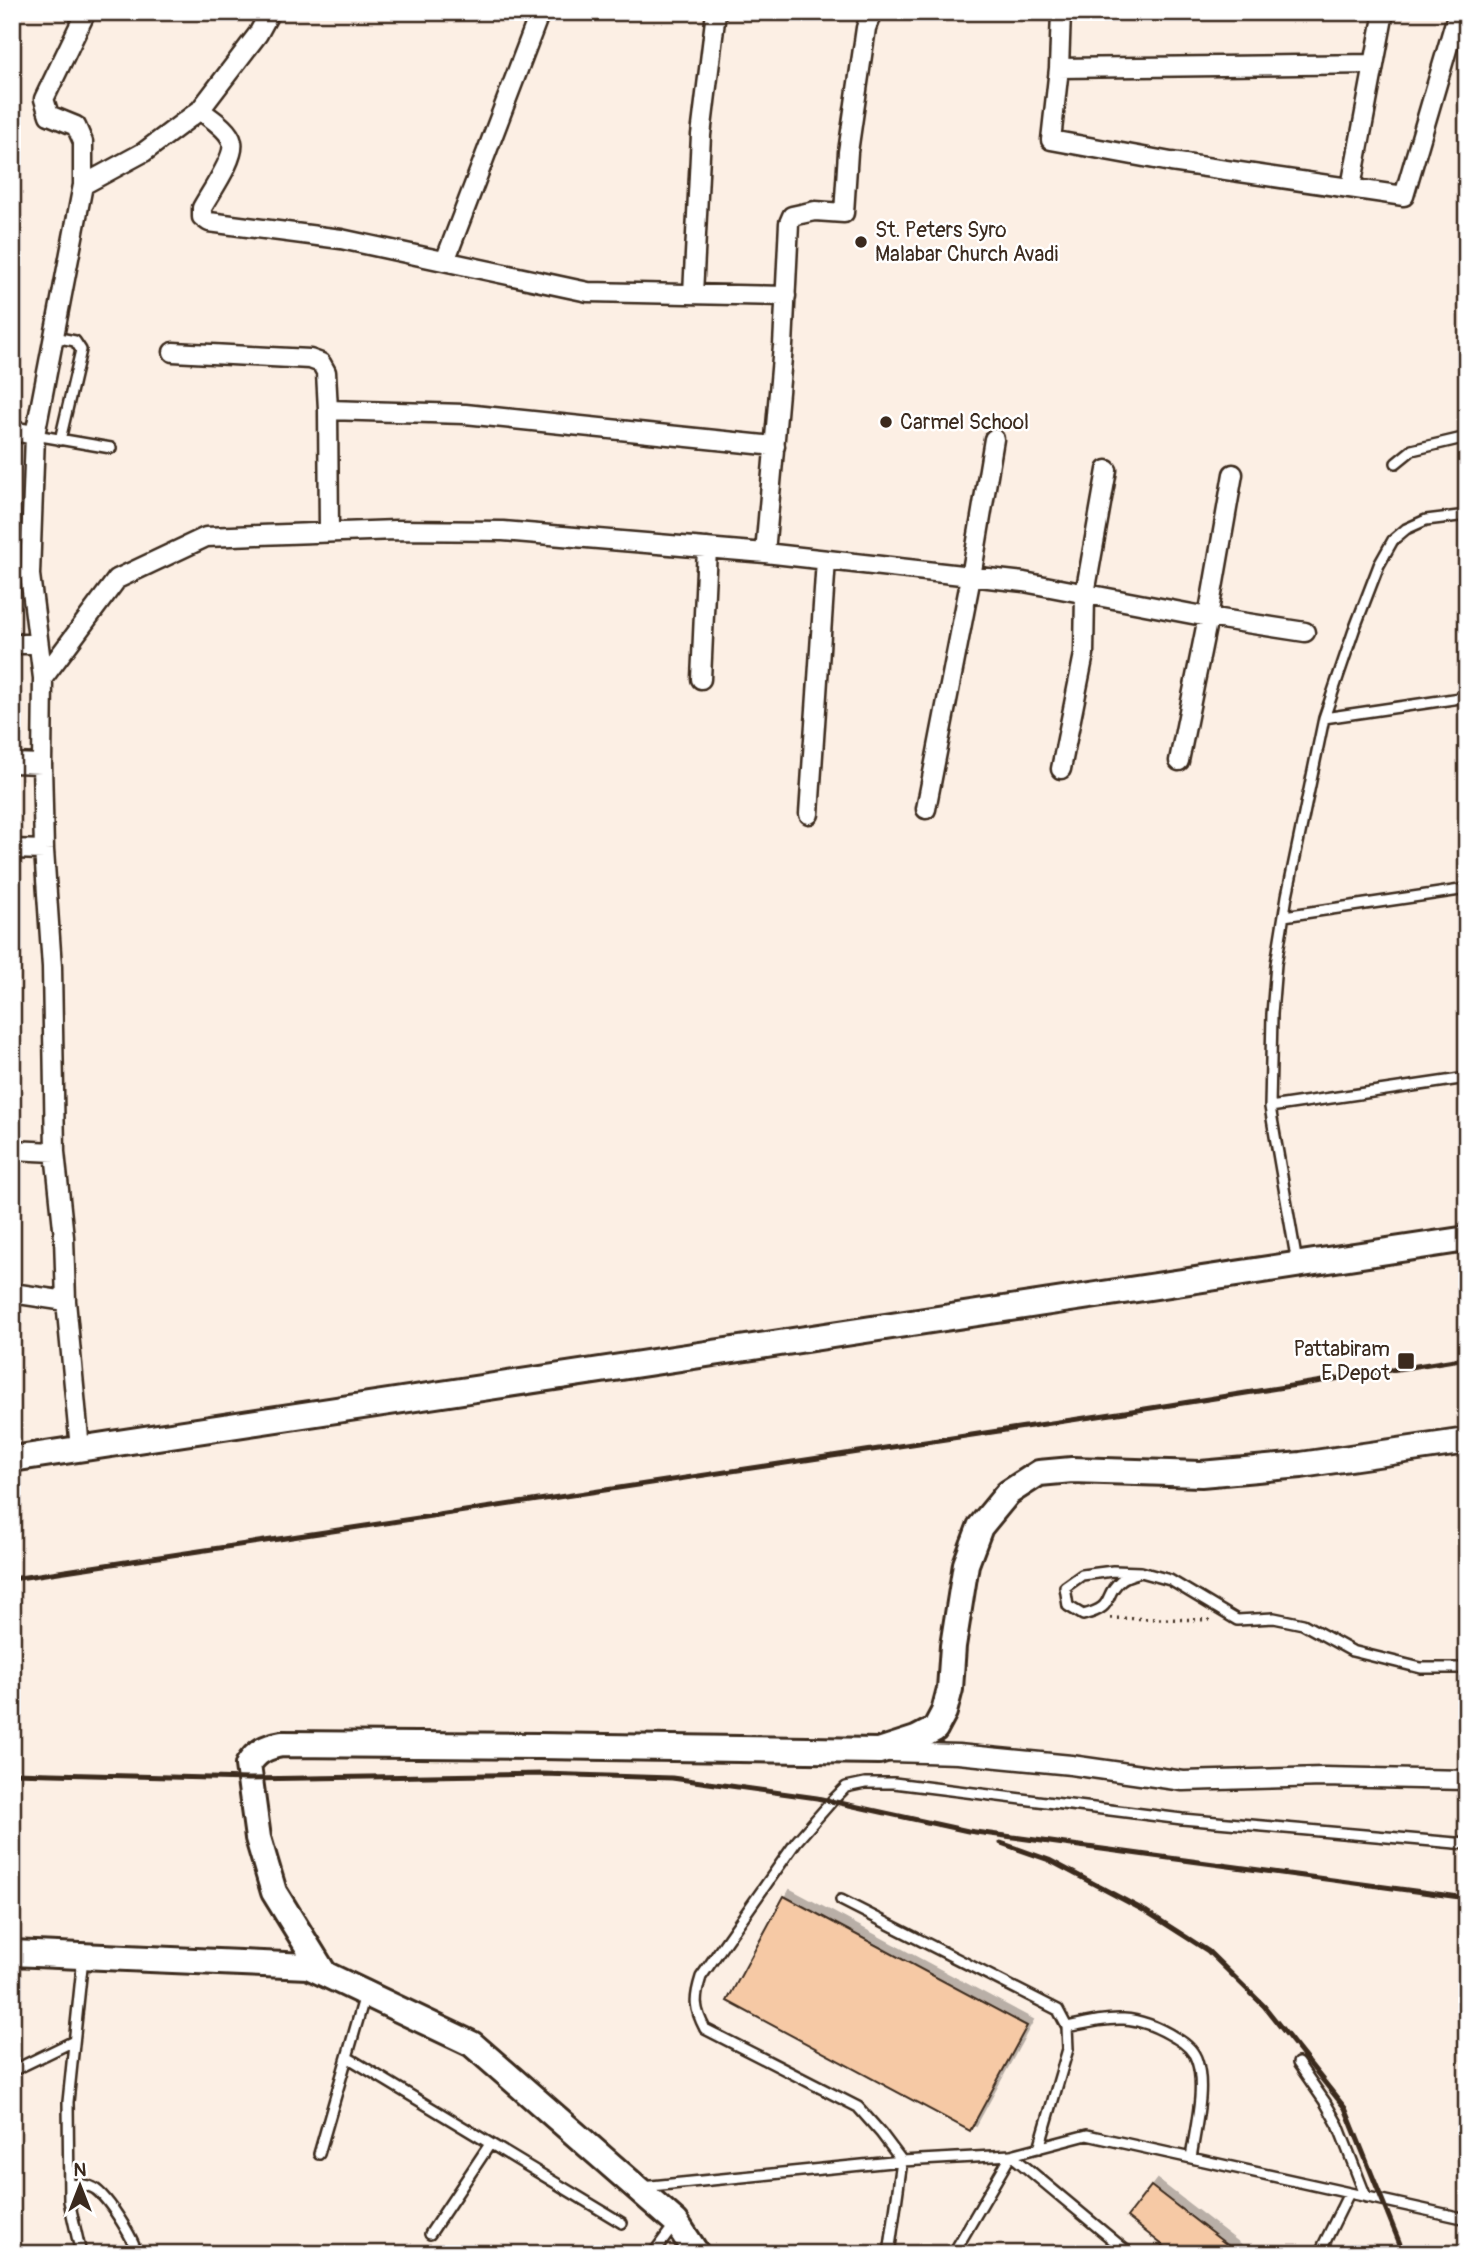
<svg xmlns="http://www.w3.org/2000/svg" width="1479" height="2266" font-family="Pangolin,sans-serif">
<defs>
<filter id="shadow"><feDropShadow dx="6" dy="-6" stdDeviation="0" flood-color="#0004"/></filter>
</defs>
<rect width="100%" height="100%" fill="#fcefe4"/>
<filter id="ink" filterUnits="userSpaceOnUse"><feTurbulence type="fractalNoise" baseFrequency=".0143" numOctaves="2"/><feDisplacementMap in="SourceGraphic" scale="14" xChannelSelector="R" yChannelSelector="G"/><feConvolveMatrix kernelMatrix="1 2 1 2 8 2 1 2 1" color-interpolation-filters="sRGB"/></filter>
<g filter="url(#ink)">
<path fill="#f6c9a5" stroke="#3b2a1e" stroke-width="2" filter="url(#shadow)" d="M784 1896 1027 2026 970 2131 727 2001Z
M1151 2186 1239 2254H1174L1127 2217Z"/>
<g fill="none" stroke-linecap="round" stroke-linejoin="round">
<g stroke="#3b2a1e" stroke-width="14">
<path id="lane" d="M54 337 75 341 81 350 60 440
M35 435 111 448
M1396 463 1412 450 1467 437
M1324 718 1467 697
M1284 916 1467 889
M1270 1107 1467 1078
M1297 1263 1270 1107 1272 1014 1276 964 1287 896 1324 718 1354 630 1379 565 1393 540 1406 529 1426 520 1467 515
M1141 1572C1134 1574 1125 1576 1120 1581 1102 1597 1116 1607 1083 1615L1068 1606 1065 1587 1082 1575 1113 1571 1141 1572 1170 1580 1237 1620 1274 1618 1303 1624 1352 1651 1421 1668H1467
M841 1900 1058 2010 1067 2027 1068 2049 1039 2148
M1067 2027C1113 2017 1134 2012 1176 2038 1185 2043 1194 2051 1197 2061 1206 2089 1195 2129 1191 2158
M347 2057 622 2223
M1298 2063 1325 2102 1338 2125 1366 2197
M12 2071 74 2041
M319 2154 365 1995
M69 2184C76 2185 85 2184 91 2187 105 2191 134 2239 137 2254
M641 2187 902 2161 1011 2155 1087 2135 1467 2219
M430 2234 490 2144
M81 2254 69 2201 68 2102 83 1957
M653 2254 675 2224
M889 2254 902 2161 881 2133 858 2107 705 2029C694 2008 694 1999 701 1977L796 1842 832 1801 846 1787 865 1783H894L1182 1819 1467 1844
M953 2254 1011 2155 1130 2254
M1319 2254 1349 2193"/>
</g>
<g stroke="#3b2a1e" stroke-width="23">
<path id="street" d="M1061 12 1059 68 1374 64
M1059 68 1051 140 1171 162 1404 196 1458 12
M200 110C210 118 229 129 232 142 236 157 210 193 202 208V217L209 222 341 239 588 292 786 296
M83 185V142L76 126 49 115 44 99 86 12
M1351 187 1384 12
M445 261 540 12
M693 294 701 135 716 12
M173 352 310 359 321 363 326 372 328 410 329 531
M328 410 465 414 775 446
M12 431 35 435
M765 553 783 346 789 223 792 216 815 211 844 213 848 152 866 28 872 12
M12 644H38
M43 678 30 575 35 435 83 185 144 152 200 110 258 34 270 12
M701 679 707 548
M1179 761 1208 617 1233 474
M12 763 42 764
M1061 769 1084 654 1085 594 1107 470
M926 809 971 577 994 439
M809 814 826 560
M12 849 44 850
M12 1150 55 1152
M12 1293 66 1301
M80 1449 66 1301 64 1237 55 1152 52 967 44 850 42 764 43 678 117 579 206 537 396 530 503 531 765 553 1024 582 1208 617 1305 632
M890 1752 958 1754 1071 1765 1183 1781 1323 1777 1467 1780"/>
</g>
<g stroke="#3b2a1e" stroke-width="30">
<path id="secondary" d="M12 1459 1467 1239
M12 1953 308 1966 472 2044 676 2222 697 2254
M324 1973 274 1892 258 1838 248 1765C257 1751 266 1747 282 1744L539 1746 879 1751 916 1739 935 1729 944 1712 950 1689 953 1646 966 1564 980 1527 1008 1493 1039 1473 1072 1470 1201 1474 1301 1465 1467 1441"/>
</g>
<path stroke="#3b2a1e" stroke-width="3.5" stroke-dasharray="2 5" stroke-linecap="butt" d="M1110 1618 1210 1620"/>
<use href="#lane" stroke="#fff" stroke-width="9"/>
<use href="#street" stroke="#fff" stroke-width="18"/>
<use href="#secondary" stroke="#fff" stroke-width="24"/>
<path stroke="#3b2a1e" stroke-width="5" d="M12 1579 1145 1409 1467 1358
M12 1773 249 1779 543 1774 672 1778 817 1798 968 1831 1467 1898
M1001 1843 1049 1860 1147 1912 1208 1951 1264 2006 1345 2108 1404 2254"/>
</g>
</g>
<g fill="#3b2a1e" stroke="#fff" stroke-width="2.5">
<circle cx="861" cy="242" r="7"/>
<circle cx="886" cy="422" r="7"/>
<rect x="1397" y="1352" width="18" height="18" rx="3.5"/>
</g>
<g text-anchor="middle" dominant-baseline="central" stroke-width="5" stroke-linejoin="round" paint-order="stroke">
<g font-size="21" fill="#3b2a1e" stroke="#fff" text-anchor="start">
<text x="875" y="230">St. Peters Syro<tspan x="875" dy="24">Malabar Church Avadi</tspan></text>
<text x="900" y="422">Carmel School</text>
<text x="1390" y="1349" text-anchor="end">Pattabiram<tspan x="1390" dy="24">E Depot</tspan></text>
</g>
</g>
<rect width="1479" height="2266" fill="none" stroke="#fff" stroke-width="42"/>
<rect x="21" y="21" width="1437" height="2224" fill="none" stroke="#3b2a1e" stroke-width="2.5" filter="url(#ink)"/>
<g transform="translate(80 2186)" stroke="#ffffff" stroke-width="5" paint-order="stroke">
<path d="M0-5L12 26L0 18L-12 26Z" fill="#3b2a1e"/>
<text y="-10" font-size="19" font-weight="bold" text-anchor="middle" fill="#3b2a1e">N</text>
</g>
</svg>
